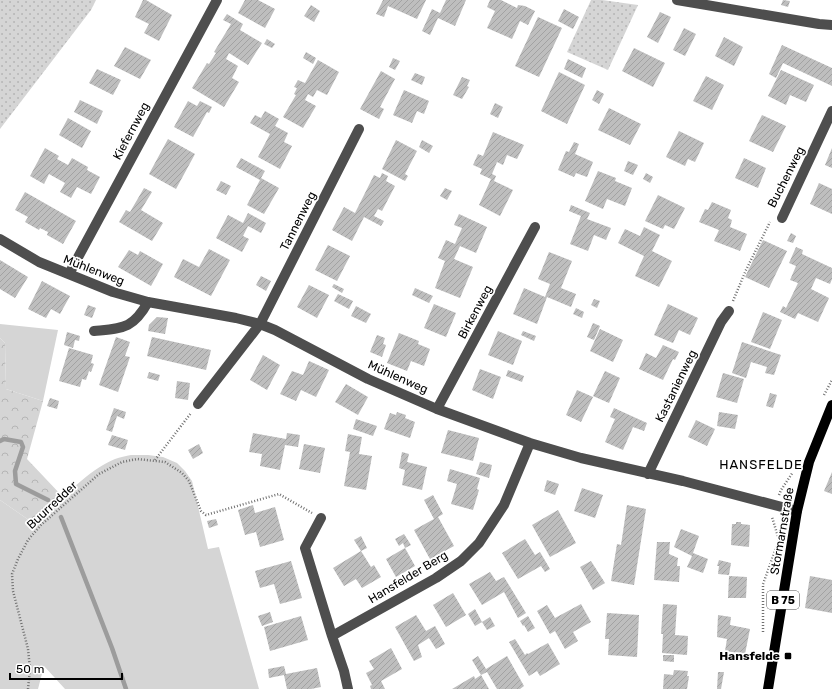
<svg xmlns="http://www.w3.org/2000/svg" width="832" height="689" font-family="Rubik,sans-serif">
<defs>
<pattern id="forest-crowns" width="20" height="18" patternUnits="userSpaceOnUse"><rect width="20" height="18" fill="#d5d5d5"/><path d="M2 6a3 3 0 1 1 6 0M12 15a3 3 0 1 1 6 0" fill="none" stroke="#b5b5b5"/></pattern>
<pattern id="park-dots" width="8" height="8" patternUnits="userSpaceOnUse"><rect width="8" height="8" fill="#d5d5d5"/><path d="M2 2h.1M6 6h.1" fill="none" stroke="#b5b5b5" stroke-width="1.8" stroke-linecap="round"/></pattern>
<pattern id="building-hatch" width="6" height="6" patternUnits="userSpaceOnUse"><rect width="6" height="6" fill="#bebebe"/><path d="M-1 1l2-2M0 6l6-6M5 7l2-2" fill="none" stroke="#a2a2a2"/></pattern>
</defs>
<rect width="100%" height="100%" fill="#fff"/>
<path fill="#d5d5d5" d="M0 324 58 330 43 401 6 389 5 343 0 338Z
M131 455H148L163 457 177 463 185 471 192 481 208 549 219 547 259 689H65L44 666 38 689H0V500L36 525C56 504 89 469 115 459 120 457 126 456 131 455Z"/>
<path fill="url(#forest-crowns)" d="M0 338 5 343 6 389 43 401 27 459 63 497 36 525 0 500Z"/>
<path fill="url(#park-dots)" d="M0 0H96L91 10 0 129Z
M591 0H602L638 5 608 70 567 52Z"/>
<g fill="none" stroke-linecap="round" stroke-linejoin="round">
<path stroke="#9c9c9c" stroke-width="4.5" d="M0 441 4 439 21 442 23 447 15 471 16 484 48 500
M61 517 112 648 126 689"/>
</g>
<path fill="url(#building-hatch)" d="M143 0H146L172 15 159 41 144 33 149 24 135 17Z
M245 0H258L275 9 265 28 238 13Z
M383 0H426L417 19 388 6 384 17 376 14Z
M446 0H466L455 26 438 18 430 35 422 31 432 9 440 13Z
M490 0H501L517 8 518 5 525 6 535 11 528 25 520 21 512 39 487 28 495 11 487 7Z
M783 0 790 1 788 7 781 5Z
M311 5 320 11 314 22 304 16Z
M564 9 579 17 573 29 558 21Z
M660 12 671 17 658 43 647 37Z
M227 14 243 24 240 30 262 43 248 65 229 53 226 59 238 66 232 78 239 82 224 107 192 88 207 63 209 64 216 53 214 52 231 24 223 20Z
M538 17 562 28 539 77 515 66Z
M684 28 696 34 685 56 673 50Z
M724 37 743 47 734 66 715 56Z
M267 39 275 44 272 48 264 44Z
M782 45 832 68V86L783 63 776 78 769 74Z
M125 47 151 60 140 79 114 66Z
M634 48 665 63 653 87 622 71Z
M306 52 316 58 313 64 303 58Z
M393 58 400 61 395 70 389 67Z
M568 59 586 68 582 78 564 69Z
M318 60 339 72 327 95 317 90 313 97 308 94 305 100 316 106 303 128 283 117 296 95 294 94 297 88 294 87 298 80 305 83Z
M97 69 121 80 113 95 89 83Z
M781 70 814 85 806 102 790 95 786 105 768 96Z
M381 71 395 79 380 107 384 109 379 119 360 109Z
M559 72 585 85 567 124 541 111Z
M415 73 425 77 422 85 411 80Z
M706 76 724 85 712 110 693 101Z
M462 77 470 80 467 86 469 87 462 99 453 95Z
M404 90 429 101 424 114 417 111 412 123 393 115Z
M597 90 604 94 599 104 592 100Z
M80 100 103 111 97 124 74 112Z
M188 101 197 106 200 101 212 107 209 113 207 112 193 137 174 127Z
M495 103 503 107 498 118 490 114Z
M609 108 641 124 630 145 598 130Z
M265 111 279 119 275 126 288 133 284 142 292 146 280 169 258 157 270 134 250 123 255 115 261 118Z
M762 115 786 126 773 152 749 141Z
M68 118 91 131 82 148 59 135Z
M679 131 704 143 695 162 688 159 685 166 666 157Z
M493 132 524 145 517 159 507 155 503 165 497 162 492 174 496 176 494 181 513 190 500 216 479 205 491 179 480 174 482 169 473 165 478 154 483 156Z
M168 139 195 154 176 189 149 174Z
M396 140 417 151 405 174 408 176 405 181 382 169Z
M422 140 433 146 429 153 419 147Z
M574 142 579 144 575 154 593 162 587 177 576 173 574 177 558 170 566 151 569 152Z
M45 148 59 156 57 159 68 165 72 158 88 167 87 170 100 177 91 194 77 187 71 198 60 192 65 183 49 174 44 184 30 176Z
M832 148V168L825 165Z
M241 158 265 171 261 178 279 188 264 214 247 205 260 180 236 167Z
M744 158 766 168 758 188 735 178Z
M628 161 638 165 633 175 624 171Z
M598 171 616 178 615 181 632 188 625 206 607 199 603 209 585 201Z
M382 173 388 176 386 181 395 186 382 211 378 209 374 216 384 221 381 226 364 217 352 241 332 230 344 207 355 213 374 175 380 178Z
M646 173 653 177 650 183 643 179Z
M221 181 231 186 226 195 216 190Z
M819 183 832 189V214L810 204Z
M144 188 152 192 141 210 163 223 152 241 119 222 126 210 130 212Z
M445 188 452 191 447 200 440 196Z
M25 192 76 221 63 244 47 235 48 232 40 228 39 230 25 222 28 217 15 210Z
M658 195 685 208 674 229 665 225 663 229 645 221Z
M712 202 731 210 728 218 732 220 730 227 747 234 740 251 714 241 719 230 699 222 705 209 708 210Z
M571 205 590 213 587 219 611 228 606 240 594 235 588 251 570 244 581 216 569 211Z
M248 213 266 223 261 233 248 226 243 236 249 239 242 252 216 238 228 215 243 223Z
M459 214 487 227 476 253 460 246 454 259 473 267 460 298 435 288 445 261 438 258 446 240 455 244 462 228 454 225Z
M644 227 660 235 652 251 672 261 659 287 635 276 644 256 618 243 625 229 640 236Z
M791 233 796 236 793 243 787 241Z
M763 240 787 251 769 288 745 277Z
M328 245 350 256 337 281 315 270Z
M796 247 803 250 802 254 832 268V279L830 284 816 278 811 289 829 298 818 322 798 313 795 319 780 312 783 306 786 308 798 283 790 280 796 266 789 263Z
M209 249 230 260 211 296 174 277 183 259 199 267Z
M129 250 138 255 140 251 163 264 151 286 118 267Z
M549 252 572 261 561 288 576 294 571 307 547 297 537 324 513 314 524 288 545 297 550 284 538 279Z
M0 260 28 277 15 298 0 289Z
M261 276 271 281 266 291 256 285Z
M42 281 70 296 60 314 51 309 46 318 28 309Z
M334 284 344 289 342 293 332 287Z
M309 285 329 295 317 318 297 307Z
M415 288 433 296 429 303 412 295Z
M338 294 353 301 349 309 334 301Z
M594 299 600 301 597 308 591 305Z
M434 304 456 313 446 337 424 328Z
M668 304 698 318 690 335 679 330 673 343 654 335Z
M88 305 96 308 92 318 84 315Z
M356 306 371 314 366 323 351 316Z
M576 308 584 312 582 318 573 314Z
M763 312 782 320 770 349 751 342Z
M157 317 168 318 165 334 148 331 149 325Z
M593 323 600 326 594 340 587 337Z
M600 329 623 340 613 362 590 351Z
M498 331 522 341 513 365 488 355Z
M523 331 536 336 534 341 521 335Z
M67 332 80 336 79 341 75 340 73 348 64 345Z
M399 333 419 341 418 344 430 349 424 366 411 361 407 371 387 363Z
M377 335 385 338 383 344 386 345 382 357 370 352Z
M116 337 130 342 125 356 130 357 118 392 99 385Z
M152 337 211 350 206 370 147 356Z
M742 342 781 355 774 375 765 373 767 367 751 362 746 378 732 373Z
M663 345 679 352 675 360 673 359 663 380 639 369 646 353 656 358Z
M69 348 93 355 91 363 94 364 91 372 89 371 86 380 82 379 80 387 59 381Z
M263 355 280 365 267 390 250 380Z
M309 361 329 370 316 397 301 390 296 401 280 394 292 371 303 375Z
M480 369 501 377 493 399 472 390Z
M508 370 524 376 522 382 506 376Z
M605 371 620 378 609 403 593 396Z
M149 372 160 375 158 381 147 378Z
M723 373 744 379 737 403 716 397Z
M177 381 190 383 188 400 175 398Z
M346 384 368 397 358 415 335 402Z
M577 390 593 397 581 422 566 415Z
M770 393 777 395 773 408 766 406Z
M50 398 59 401 57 409 47 406Z
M114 408 126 412 124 419 117 416 112 432 106 430Z
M614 408 647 423 644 431 633 427 623 450 605 442 615 419 610 417Z
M397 412 406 415 405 418 415 422 410 438 384 429 390 413 396 415Z
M719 412 738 415 735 429 717 426Z
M356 419 377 426 373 436 353 429Z
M696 420 715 429 707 446 688 437Z
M448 430 479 438 473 461 441 453Z
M253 433 286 439 287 433 300 435 298 447 285 445 280 470 260 466 262 454 249 452Z
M348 434 362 437 359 454 372 456 366 490 344 486 350 452 345 451Z
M112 435 128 440 125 450 108 445Z
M199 444 203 453 193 459 188 450Z
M304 444 325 448 320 473 299 469Z
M402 452 409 454 407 462 427 467 422 490 402 485 405 470 399 468Z
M480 462 492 465 489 478 476 474Z
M450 469 480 478 477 489 479 490 473 510 451 504 457 484 447 481Z
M832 472V494L824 491Z
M547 480 559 484 555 495 544 491Z
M582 488 603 495 595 518 574 511Z
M433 495 443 514 438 517 454 546 430 559 414 530 434 519 424 500Z
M253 505 255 513 275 507 284 540 260 547 256 532 245 535 238 510Z
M627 505 646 509 634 585 611 581 617 544 621 545Z
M558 510 576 543 550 557 532 525Z
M216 519 218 525 209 528 207 521Z
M736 522H741V524L750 525 749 547 731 545 732 524H736Z
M681 529 699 536 693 553 708 559 703 573 687 567 692 556 674 547Z
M404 534 411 545 405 548 403 543 399 546 395 539Z
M361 536 367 548 361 551 371 567 374 565 381 577 362 588 356 579 344 586 333 568 361 551 354 540Z
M525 539 535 555 540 552 550 569 545 572 541 566 518 579 502 553Z
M657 542H670L669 554 678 558 677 566H680L679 582 654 580Z
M405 548 415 566 396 577 386 559Z
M719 560 731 563 729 575 718 574 719 566H717Z
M291 561 302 598 280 604 274 584 260 588 255 571Z
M591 561 605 583 593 590 580 567Z
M490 572 496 581 504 577 526 613 518 618 504 592 482 605 469 584Z
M729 576 747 577 746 598H728Z
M810 576 832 580V613L805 608Z
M453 593 466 615 446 627 433 605Z
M581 604 591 622 573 632 578 641 565 649 555 631 550 634 537 611 547 605 555 618Z
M663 604 677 605 675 635 688 636 687 655 662 653 663 634H661Z
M475 609 482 622 475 626 468 614Z
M270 612 273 622 262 626 258 616Z
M607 613 639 615 637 657 608 655 609 639H605Z
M416 615 426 631 435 626 445 644 436 649 429 638 418 645 422 657 414 661 395 627Z
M718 615 731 617 730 625 750 629 745 654 725 651 727 639 717 637Z
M301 616 308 640 270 651 264 627Z
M528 616 535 628 528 632 524 625 523 626 520 621Z
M490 617 495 626 487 630 482 622Z
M515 639 525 655 527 653 528 654 548 643 560 664 540 676 537 671 529 676 509 642Z
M391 648 402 669 381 681 385 689H371L370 686 372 685 366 673 374 669 369 661Z
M663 655H674V662L663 661Z
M478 656 486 669 507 656 524 686 520 689H497L487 672 481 675 472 660Z
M284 666 286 674 317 668 321 687 311 689H287L284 675 269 678 268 669Z
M674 670 688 671 687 676H689L687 689H663L664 674 673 675Z
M718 672H724L721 689H717Z
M481 675 489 689H452L474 676 475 679Z"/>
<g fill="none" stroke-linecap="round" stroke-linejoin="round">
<path stroke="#707070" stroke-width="2.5" stroke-dasharray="1 2" stroke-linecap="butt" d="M733 301 746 270 770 222
M824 395 832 380
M155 460 191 413
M779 495 781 490 793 472
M763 632V584L779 540 772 517
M28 689 30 669 28 649 13 591 12 574 18 559 28 540 41 525 99 474 122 462 137 459 165 462 182 473 189 481 201 511 206 515 279 494 312 513"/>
<path stroke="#4e4e4e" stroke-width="10" d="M677 0 819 24 832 25
M782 218 832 111
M0 239 39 262 113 292 148 302 236 318 260 324 275 330 368 379 437 409 530 443 581 458 683 481 797 511
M69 274 217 0
M94 331C123 328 133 329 148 302
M198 404 260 324 359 129
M437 409 535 227
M648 474 721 322 729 311
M321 518 305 548 332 636 436 578 461 561 479 543 504 505 530 443
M332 636 344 671 348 689"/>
<path stroke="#000" stroke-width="10" d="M768 689 797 511 809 462 832 405"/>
</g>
<rect fill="#000" stroke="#fff" stroke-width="1.5" x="784" y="652" width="8" height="8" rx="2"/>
<g text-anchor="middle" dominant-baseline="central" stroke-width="3.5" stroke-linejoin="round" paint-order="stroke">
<rect fill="#fff" stroke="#4c4c4c" stroke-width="1" x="767" y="591" width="32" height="18" rx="3"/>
<g font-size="11" font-weight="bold" fill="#000">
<text x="783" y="600">B 75</text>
</g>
<g font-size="12" fill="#000" stroke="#fff">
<text transform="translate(131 131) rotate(-62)">Kiefernweg</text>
<text transform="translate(786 177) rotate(-63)">Buchenweg</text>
<text transform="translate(298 221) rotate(-63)">Tannenweg</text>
<text transform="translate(94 270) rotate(21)">Mühlenweg</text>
<text transform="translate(475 312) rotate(-62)">Birkenweg</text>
<text transform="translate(398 377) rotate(24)">Mühlenweg</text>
<text transform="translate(676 386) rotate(-64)">Kastanienweg</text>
<text transform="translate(52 505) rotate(-43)">Buurredder</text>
<text transform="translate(782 531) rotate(-80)">Stormarnstraße</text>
<text transform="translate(408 577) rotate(-31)">Hansfelder Berg</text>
</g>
<g font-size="12" font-weight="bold" fill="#000" stroke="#fff" text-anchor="end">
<text x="780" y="656">Hansfelde</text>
</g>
<g font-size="13" letter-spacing="1" fill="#000" stroke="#fff">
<text x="761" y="464">HANSFELDE</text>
</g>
</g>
<path d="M10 673v6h112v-6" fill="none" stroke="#000000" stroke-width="2"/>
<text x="16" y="673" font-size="12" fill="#000000" stroke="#ffffff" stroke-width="3" paint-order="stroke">50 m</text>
</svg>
